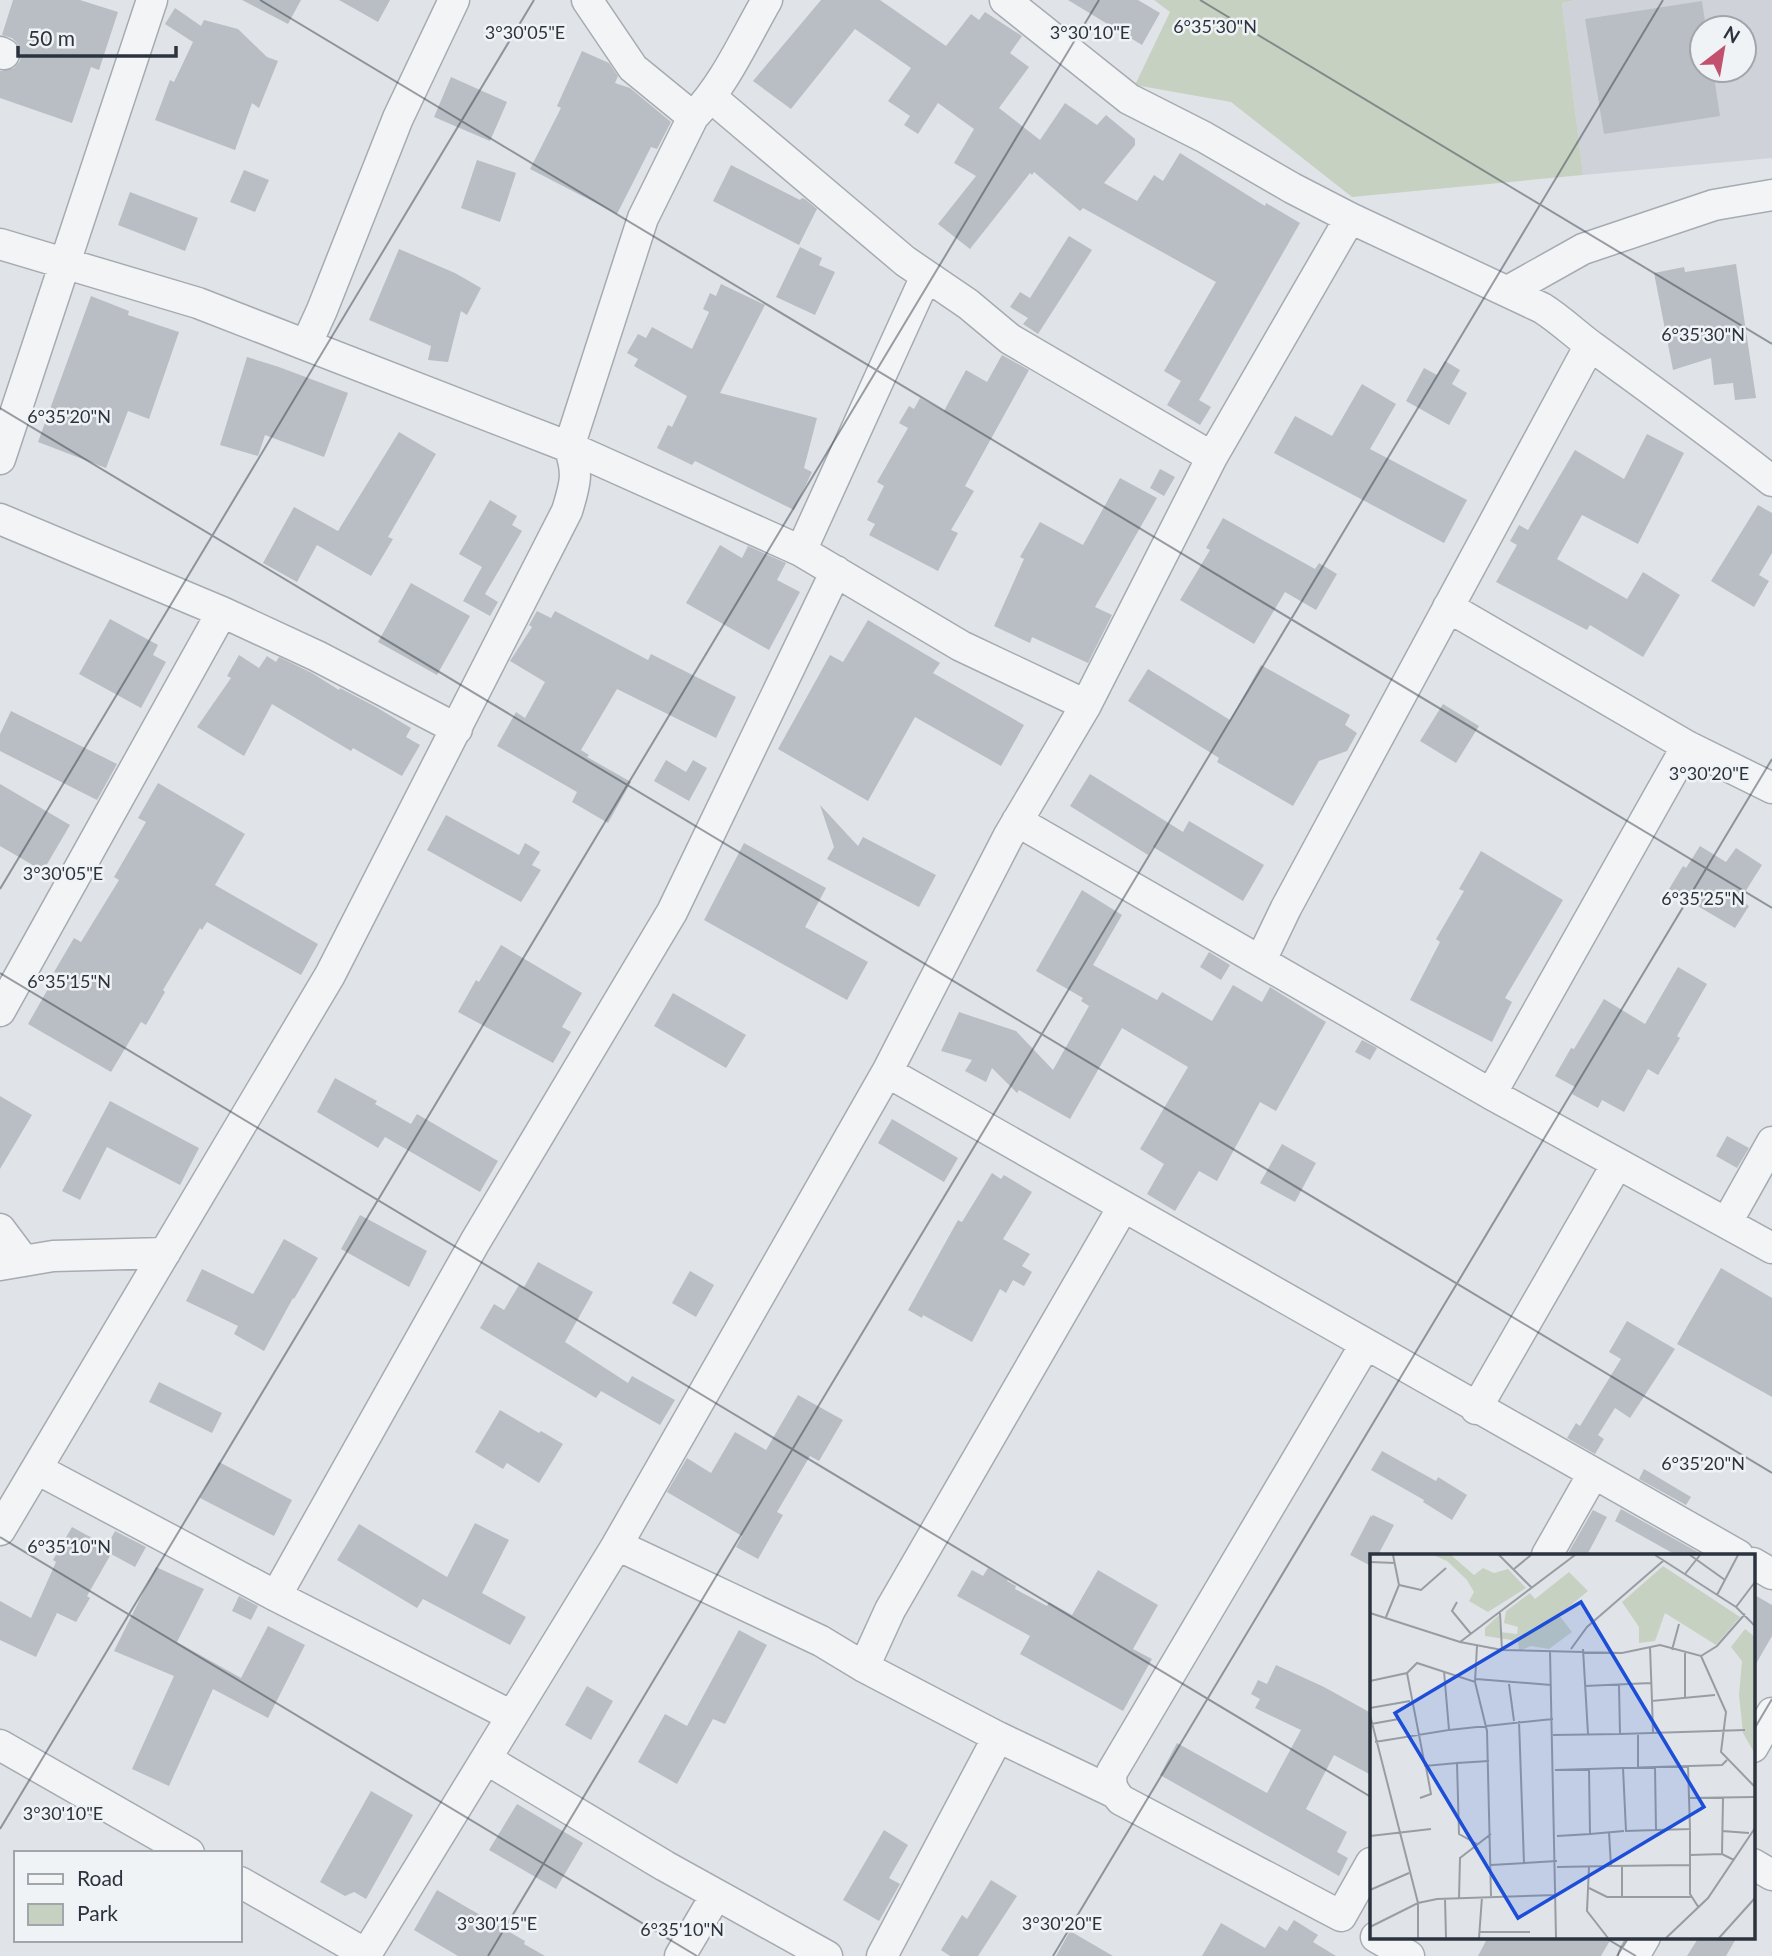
<svg xmlns="http://www.w3.org/2000/svg" width="1772" height="1956" font-family="Lato,sans-serif">
<rect width="100%" height="100%" fill="#e0e4e8"/>
<path fill="#cfd3d9" fill-rule="evenodd" d="M1577 0H1772V158L1583 175 1562 3ZM1702 28H1744V70H1702Z"/>
<path fill="#c7d1c2" d="M1154 0H1577L1562 3 1583 175 1352 197 1231 102 1135 85 1170 12Z"/>
<path fill="#b8bec4" d="M13 0H80L118 12 99 70 91 67 72 123 0 98V71L14 68 20 61 21 54 18 44 12 38 2 35Z
M242 0H301L288 24Z
M339 0H390L378 22Z
M821 0H880L946 46 971 14 979 20 985 12 1022 36 1010 53 1029 67 999 108 1040 140 1065 103 1097 125 1106 115 1135 139V145L1104 183 1137 201 1154 175 1163 181 1180 153 1265 206 1266 203 1300 223 1199 400 1211 407 1200 425 1167 405 1181 381 1164 371 1216 282 1083 208 1080 211 1034 172 1032 175 1030 173 970 249 938 224 976 176 954 163 974 129 938 103 918 134 904 125 910 116 888 101 911 68 855 29 791 109 753 81Z
M1068 0H1138L1160 13 1142 45Z
M1702 1 1706 28H1702V70H1713L1720 116 1604 134 1585 19Z
M175 8 201 26 204 20 238 29 267 57 278 61 259 108 252 103 235 150 155 120 170 80 174 82 193 42 165 24Z
M582 51 609 63 618 76 615 83 630 88 671 122 657 149 651 147 617 214 530 169 561 108 557 106Z
M451 77 507 102 490 141 434 117Z
M477 160 516 173 500 222 461 208Z
M731 165 800 200 802 198 805 199 817 209 799 245 713 201Z
M244 170 269 180 255 212 230 202Z
M130 192 198 218 185 251 118 225Z
M1069 236 1092 250 1038 334 1023 324 1028 318 1010 307 1020 292 1030 298Z
M800 247 822 258 819 265 835 272 815 315 776 297Z
M399 249 455 273 481 288 467 315 461 311 448 362 428 360 431 346 369 320Z
M1736 264 1756 398 1735 400 1733 383 1714 385 1711 358 1673 370 1654 273 1684 267 1685 272Z
M721 284 765 305 720 393 817 418 804 468 812 472 794 510 695 461 692 465 657 448 668 425 672 427 687 396 634 366 638 359 627 353 638 334 646 338 652 327 692 349 709 312 703 309 710 293 716 296Z
M91 296 129 311 128 315 179 332 149 419 128 411 106 468 38 442Z
M1002 355 1029 370 965 486 974 491 951 530 958 533 938 571 869 535 875 524 867 520 884 486 877 482 908 428 899 423 909 406 914 409 920 398 944 411 966 370 987 382Z
M247 357 279 367 348 393 324 457 265 435 258 456 220 445Z
M1445 361 1460 370 1452 384 1467 393 1449 425 1406 401 1424 368 1437 375Z
M1362 384 1396 404 1370 449 1467 500 1444 543 1274 453 1295 416 1332 436Z
M399 432 436 454 388 537 393 539 371 576 317 545 297 582 263 563 294 507 338 531Z
M1647 434 1684 453 1638 544 1582 515 1557 559 1627 599 1643 572 1680 595 1643 657 1590 625 1587 630 1496 582 1517 545 1510 541 1519 525 1528 530 1575 450 1624 479Z
M1160 469 1175 477 1164 496 1150 488Z
M1120 478 1157 498 1095 607 1112 615 1088 663 1032 637 1030 643 994 626 1024 559 1020 557 1040 522 1083 545Z
M490 500 517 516 512 525 522 531 485 594 498 602 490 616 463 601 482 567 459 554Z
M1758 505 1772 513V553L1759 575 1769 581 1754 607 1711 581Z
M1223 518 1315 569 1319 563 1337 574 1316 610 1285 592 1254 644 1180 600 1210 550 1206 548Z
M720 545 742 558 748 546 786 563 777 580 800 592 769 650 686 603Z
M411 583 470 616 437 675 378 642Z
M537 611 551 618 555 611 648 660 651 654 736 697 716 738 617 689 581 750 589 755 587 757 631 782 608 823 572 802 577 792 497 746 516 712 525 718 545 682 510 661 532 627 529 625Z
M110 619 158 645 153 655 166 662 141 708 79 674Z
M868 620 940 663 933 673 1024 725 1001 766 915 717 868 801 778 749 830 655 843 662Z
M239 655 259 668 267 656 276 662 279 657 312 673 339 690 340 688 376 707 411 728 406 737 420 745 402 776 353 748 351 751 272 704 244 756 197 727 231 678 227 676Z
M1261 665 1350 715 1345 725 1357 733 1347 751 1319 761 1293 806 1217 762 1219 758 1128 701 1148 669 1230 720Z
M1443 704 1479 726 1456 763 1420 741Z
M11 711 117 764 97 800 0 751V734Z
M666 760 686 772 693 760 707 768 689 801 654 781Z
M1090 774 1183 832 1189 821 1264 865 1243 901 1153 847 1148 855 1070 806Z
M158 783 245 834 215 885 318 944 301 975 207 922 202 930 200 928 163 990 165 992 146 1025 141 1022 111 1072 28 1024 57 973 54 972 74 938 81 942 119 880 114 877 146 822 138 818Z
M0 784 70 825 43 871 0 846Z
M820 805 858 846 863 837 936 875 919 907 827 859 834 847Z
M446 815 519 855 525 843 540 852 532 865 541 870 521 902 427 850Z
M744 843 826 888 805 927 868 962 847 1000 704 920Z
M1700 846 1726 862 1736 848 1762 865 1740 900 1749 906 1735 928 1669 889 1683 866 1686 868Z
M1481 851 1563 900 1505 998 1512 1002 1492 1042 1410 1000 1440 942 1436 939 1464 891 1459 889Z
M1082 890 1122 915 1093 965 1157 1000 1162 992 1212 1021 1233 985 1262 1002 1270 987 1326 1022 1276 1111 1260 1102 1217 1181 1199 1171 1175 1211 1147 1194 1164 1164 1140 1149 1188 1067 1122 1028 1070 1119 1019 1090 1017 1093 992 1068 986 1082 965 1071 972 1060 941 1051 959 1012 1016 1031 1053 1070 1089 1006 1081 1001 1083 998 1036 971Z
M501 945 582 993 562 1027 571 1032 553 1063 458 1012 476 980 479 982Z
M1209 952 1230 965 1221 980 1200 967Z
M1678 967 1707 984 1677 1036 1680 1038 1658 1075 1648 1069 1624 1112 1602 1100 1598 1108 1572 1094 1575 1087 1555 1076 1571 1048 1574 1049 1604 999 1645 1024Z
M673 993 746 1035 726 1068 654 1026Z
M1362 1040 1377 1048 1370 1060 1355 1052Z
M335 1078 377 1101 375 1104 411 1124 417 1114 498 1161 480 1192 385 1137 378 1148 317 1112Z
M0 1096 32 1115 0 1169Z
M110 1101 199 1148 180 1185 107 1147 80 1200 62 1191Z
M892 1119 958 1158 944 1182 878 1143Z
M1727 1136 1749 1148 1737 1168 1716 1156Z
M1282 1144 1316 1163 1295 1202 1260 1183Z
M992 1173 1001 1179 1004 1175 1032 1192 1003 1239 1030 1254 1022 1266 1032 1272 1024 1286 1013 1280 1006 1293 1000 1289 972 1342 923 1315 922 1318 908 1310 958 1220 962 1222Z
M360 1215 427 1251 409 1287 341 1249Z
M284 1239 318 1258 294 1299 293 1298 264 1351 234 1334 238 1326 186 1301 202 1269 253 1294Z
M538 1262 593 1292 565 1342 628 1383 632 1376 675 1400 660 1425 601 1391 596 1398 480 1328 494 1304 504 1310 519 1285 524 1287Z
M1721 1268 1772 1298V1397L1677 1344Z
M690 1271 714 1285 696 1317 672 1303Z
M1627 1321 1675 1349 1630 1418 1615 1408 1598 1435 1604 1439 1595 1454 1567 1438 1576 1423 1580 1426 1621 1359 1609 1352Z
M159 1382 222 1413 212 1433 149 1402Z
M798 1395 843 1420 819 1461 810 1456 777 1512 783 1515 758 1559 736 1547 742 1536 667 1492 687 1458 711 1473 735 1432 766 1450Z
M500 1410 539 1433 541 1431 563 1444 539 1483 507 1463 503 1469 475 1452Z
M1382 1451 1436 1481 1438 1477 1467 1495 1452 1520 1423 1502 1424 1500 1371 1470Z
M219 1462 292 1500 274 1536 200 1498Z
M1644 1469 1691 1497 1686 1505 1639 1479Z
M1621 1509 1703 1555H1676L1615 1521Z
M1593 1510 1607 1517 1587 1555H1567Z
M1371 1515V1517L1373 1515 1394 1525 1378 1555H1371V1566L1350 1555Z
M475 1523 509 1540 482 1593 526 1617 510 1645 423 1599 417 1608 337 1560 359 1524 447 1577Z
M72 1527 107 1546 115 1531 146 1547 135 1567 111 1554 87 1596 90 1598 76 1622 57 1613 36 1657 0 1640V1601L31 1618 56 1562 53 1560Z
M156 1567 204 1589 177 1642 241 1678 268 1626 305 1645 268 1718 213 1689 169 1786 132 1769 174 1676 114 1651Z
M988 1568 1008 1580 1007 1581 1016 1586 1015 1589 1047 1606 1049 1602 1072 1615 1098 1570 1158 1605 1133 1649 1152 1659 1123 1711 1020 1654 1030 1636 957 1596 972 1570 983 1576Z
M1753 1594 1772 1605V1636L1753 1669Z
M239 1596 258 1606 251 1620 232 1611Z
M739 1630 767 1645 725 1724 713 1719 677 1784 638 1762 665 1714 687 1726Z
M1276 1665 1324 1687 1371 1713V1775L1334 1755 1306 1809 1347 1832 1337 1852 1348 1858 1339 1876 1160 1775 1177 1743 1267 1793 1301 1730 1255 1708 1260 1699 1251 1694 1258 1680 1267 1684Z
M587 1686 613 1701 591 1740 565 1725Z
M371 1791 413 1815 366 1899 354 1892 345 1896 320 1882Z
M517 1804 583 1843 556 1889 489 1850Z
M884 1830 908 1845 889 1878 900 1884 879 1921 843 1900Z
M991 1880 1017 1896 978 1956H950L941 1950 962 1915 967 1919Z
M437 1890 525 1941 524 1944 545 1956H458L414 1930Z
M1294 1920 1318 1935 1313 1942 1336 1956H1202L1221 1923 1265 1948 1279 1926 1287 1931Z
M1070 1931 1113 1956H1056Z
M1488 1937H1612L1601 1956H1478Z
M1699 1937H1737L1726 1956H1687Z"/>
<g fill="none" stroke-linecap="round" stroke-linejoin="round">
<g stroke="#a6abb2" stroke-width="33">
<path id="minor" d="M587 0 633 68 693 117C725 84 744 40 767 0
M1005 0 1129 99 1204 137 1292 188 1350 218 1542 308C1561 320 1576 335 1594 348 1654 392 1714 435 1772 481
M0 52 4 54
M711 97 905 261 968 304 1010 339 1212 457
M0 244 198 303 306 345 322 310 398 118 454 0
M1508 291 1583 249 1714 205 1772 195
M306 345 569 447 801 551 961 646 1086 705
M0 459 152 0
M0 519 222 612
M801 551 926 276
M1448 607 1687 746 1772 788
M1017 821 1491 1094 1687 746
M1261 960 1286 908 1590 345
M0 1011 222 612 317 656 457 729
M887 1072 1738 1555
M1491 1094 1772 1248
M1727 1222 1772 1142
M0 1229 24 1261
M0 1265 53 1256 165 1253
M1365 1345 1112 1772C1110 1784 1112 1790 1121 1800L1341 1916 1371 1863
M1476 1409 1617 1164
M37 1469 276 1596 512 1716
M0 1530 330 975 567 511C575 485 579 473 569 447L643 218 693 117
M617 1545 821 1641 864 1667 890 1610 1123 1207
M1547 1555 1593 1474
M1753 1563 1772 1574
M276 1596 475 1242 672 912 836 571
M864 1667 998 1737 1113 1792
M0 1745 189 1853
M1753 1747 1772 1713
M486 1759 665 1866 827 1956
M1753 1864 1772 1875
M240 1882 366 1954
M1376 1937 1409 1956
M365 1956 617 1545 887 1072 1008 837 1086 705 1212 457 1350 218
M680 1956 716 1895
M882 1956 998 1737
M1634 1956 1645 1937"/>
</g>
<use href="#minor" stroke="#f3f4f6" stroke-width="30"/>
</g>
<path fill="none" stroke="#2b333e" stroke-width="2" stroke-opacity="0.45" d="M260 0 1772 908M1200 0 1772 344M0 408 1772 1473M0 889 534 0M0 973 1371 1797M0 1537 697 1956M1753 1731 1772 1699M0 1829 1099 0M1604 1937 1636 1956M488 1956 1663 0M1053 1956 1772 759M1617 1956 1629 1937"/>
<g transform="translate(1370 1554)">
<rect width="385" height="385" fill="#e0e4e8"/>
<path d="M63 1H81L104 21 113 14 124 19 138 15 156 34 118 58 99 47 104 38 97 26 77 7ZM293 12 370 63 346 91 295 59 285 87 269 89V73L252 48ZM199 18 218 37 189 61 202 78 179 95 161 92 149 97 148 87 115 82V74L129 61 130 78 147 80 148 73 134 69 136 57 160 39 165 45ZM375 75 385 83V200L373 179 369 141 372 107 361 93Z" fill="#c7d1c2"/>
<path fill="none" stroke="#989da4" stroke-width="2" d="M23 1 29 31M129 1 162 34M285 1 366 53 385 72M320 1 355 26M0 8 25 9M144 15 161 1M315 20 330 1M347 41 368 1M87 48 82 57 101 80M366 53 385 28M0 59 90 88 132 96 252 99 290 91 331 102 347 92 375 60M130 59 132 96M16 63 29 31 51 36 76 14M90 88 205 1M280 93 282 147 345 141M201 95 217 73 293 7M213 95 218 180M302 96 309 70M180 97 186 384M315 99V145M331 102 356 158 351 198 385 233M37 119 55 212 87 209M106 125 181 131M0 127 37 119 47 109 105 128 107 92M105 128 117 177 121 342M139 130 144 167M215 132 281 129M282 147 283 179M0 154 40 147M0 161 48 349V384M149 167 154 309M1 170 29 165M79 176 183 165M268 179V214M250 180 375 176M183 181 250 180 249 131M5 188 79 176 74 117M253 214 256 277 286 276 285 213M185 216 352 211 357 206M50 244 61 240 56 213M319 244 385 243M320 275V340L329 354M286 276 320 275 318 212M352 277 379 279M220 280 254 277M0 282 61 275M187 282 220 280 219 215M107 290 89 280 87 209 119 207M352 300 353 244M320 301 352 300 364 306M121 311 187 307M252 311V343M241 312 320 311M187 313 241 312 239 278M219 313 217 357 238 384M219 334 237 343H322M0 336 39 319M75 344 76 384M89 345 90 304 121 280M0 373 48 349 67 345 186 341M109 378H160M109 384 112 343M296 384 338 344 385 274M349 384 385 344"/>
<path fill="#1d4ed8" fill-opacity="0.15" stroke="#1d4ed8" stroke-width="3.5" d="M211 48 334 253 148 364 25 159Z"/>
<rect width="385" height="385" fill="none" stroke="#2b333e" stroke-width="3.5"/>
</g>
<g font-size="18" text-anchor="middle" fill="#2b333e" stroke="#f0f3f5" stroke-width="5" stroke-linejoin="round" paint-order="stroke">
<text x="1215" y="33">6°35'30"N</text>
<text x="525" y="39">3°30'05"E</text>
<text x="1090" y="39">3°30'10"E</text>
<text x="1703" y="341">6°35'30"N</text>
<text x="69" y="423">6°35'20"N</text>
<text x="1709" y="780">3°30'20"E</text>
<text x="63" y="880">3°30'05"E</text>
<text x="1703" y="905">6°35'25"N</text>
<text x="69" y="988">6°35'15"N</text>
<text x="1703" y="1470">6°35'20"N</text>
<text x="69" y="1553">6°35'10"N</text>
<text x="63" y="1820">3°30'10"E</text>
<text x="497" y="1930">3°30'15"E</text>
<text x="1062" y="1930">3°30'20"E</text>
<text x="682" y="1936">6°35'10"N</text>
</g>
<rect x="14" y="1851" width="228" height="91" fill="#f0f3f5" stroke="#a1a6ac" stroke-width="2"/>
<rect x="28" y="1874" width="35" height="10" fill="#f3f4f6" stroke="#a1a6ac" stroke-width="2"/>
<text x="77" y="1886" font-size="21" fill="#2b333e">Road</text>
<rect x="28" y="1904" width="35" height="21" fill="#c7d1c2" stroke="#a1a6ac" stroke-width="2"/>
<text x="77" y="1921" font-size="21" fill="#2b333e">Park</text>
<g transform="translate(1723 49) rotate(31)"><circle r="33" fill="#f0f3f5" stroke="#a1a6ac" stroke-width="2"/>
<path d="M0-5L12 26L0 18L-12 26Z" fill="#c1516d"/>
<text y="-10" font-size="19" font-weight="bold" text-anchor="middle" fill="#2b333e">N</text>
</g>
<path d="M18 46v10h158v-10" fill="none" stroke="#2b333e" stroke-width="3.5"/>
<text x="28" y="46" font-size="21" fill="#2b333e" stroke="#f0f3f5" stroke-width="5" paint-order="stroke">50 m</text>
</svg>
